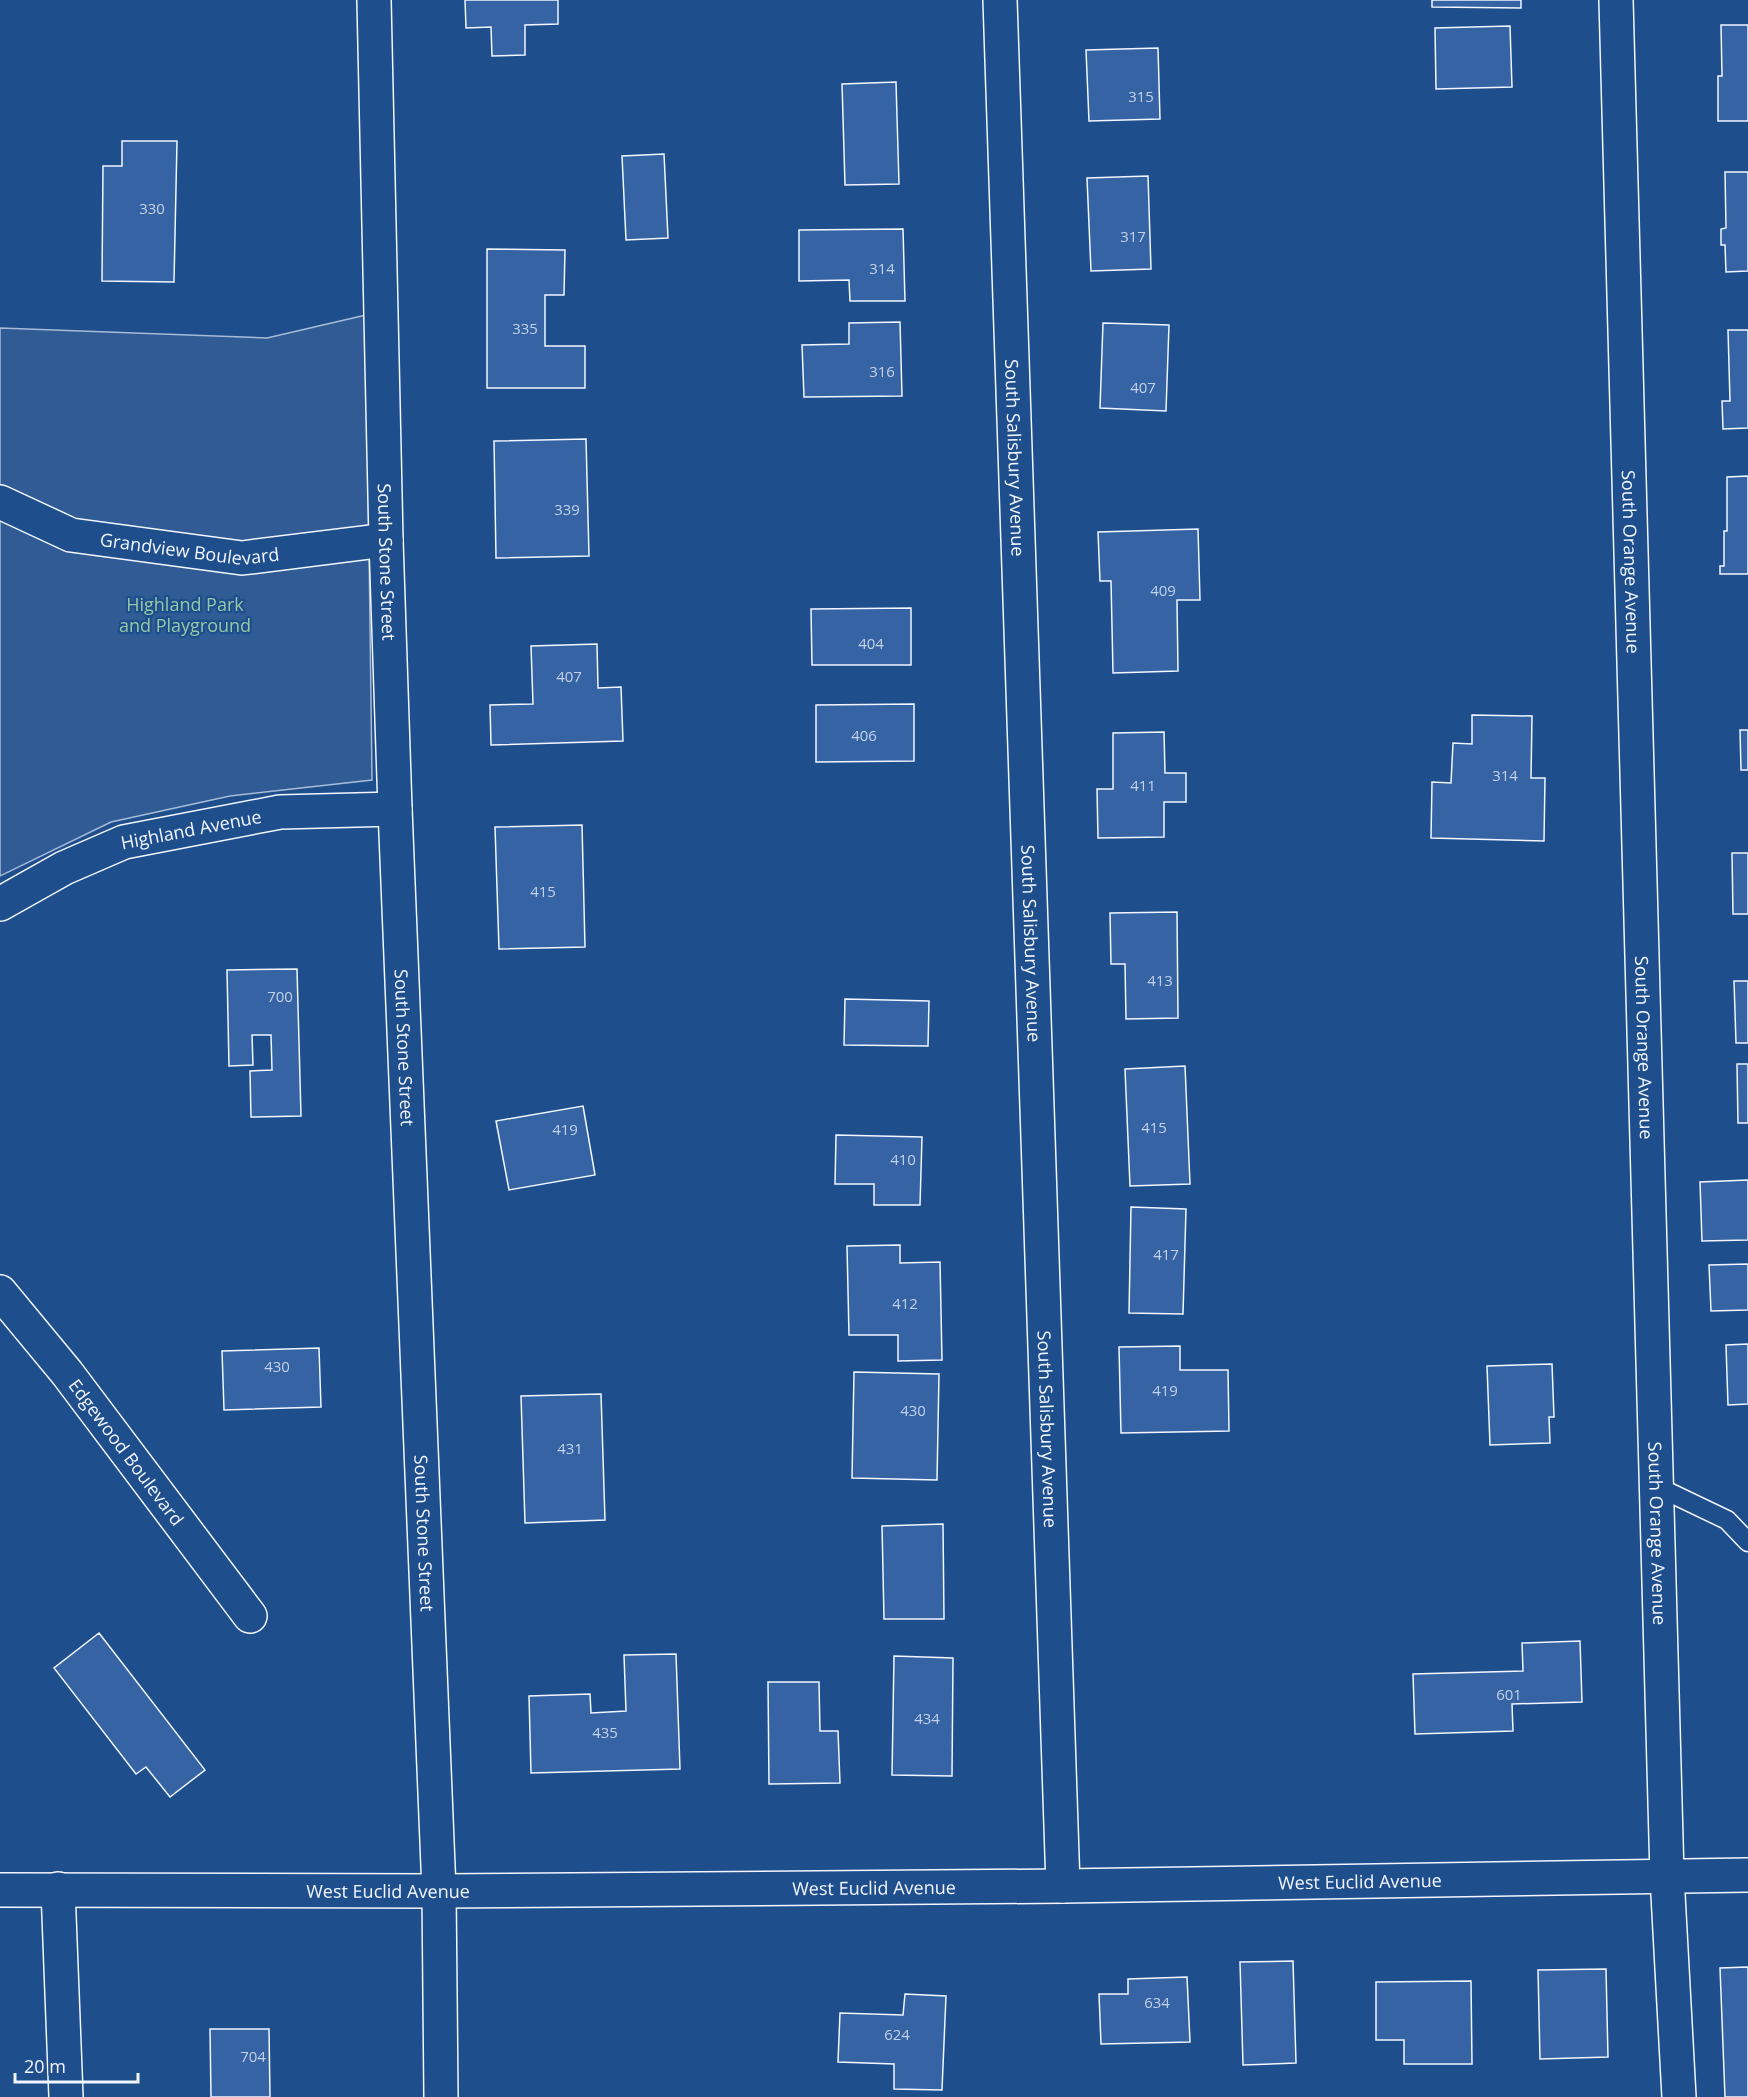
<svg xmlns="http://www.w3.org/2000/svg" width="1748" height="2097" font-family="'Open Sans',sans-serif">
<rect width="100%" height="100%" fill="#1f4e8c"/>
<path fill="#305b95" stroke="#a8bbd7" stroke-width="1.5" d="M366 315 372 780 230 796 111 822 0 876V328L267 338Z"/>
<path fill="#3563a3" stroke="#f2f6ff" stroke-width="1.5" d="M465 0H558V24L525 25V55L492 56 491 27 466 28Z
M1432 0H1521V8L1432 7Z
M1721 25H1748V121H1718V76H1722Z
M1510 26 1512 87 1436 89 1435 28Z
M1158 48 1160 119 1089 121 1086 50Z
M896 82 899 184 845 185 842 84Z
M122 141H177L174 282 102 281 103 166H122Z
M664 154 668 238 626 240 622 156Z
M1725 172H1748V271L1726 272 1725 245H1721V229L1726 228Z
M1148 176 1151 269 1091 271 1087 178Z
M903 229 905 301H850L849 280 799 281V230Z
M487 249 565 250 564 295H545V346H585V388H487Z
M900 322 902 396 804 397 802 345 849 344V323Z
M1103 323 1169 325 1166 411 1100 408Z
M1728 330H1748V428L1723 429 1722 401H1730Z
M586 439 589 556 496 558 494 441Z
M1748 476V574H1720V566H1724V531H1727V477Z
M1198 529 1200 600H1177L1178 671 1113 673 1111 581H1100L1098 532Z
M911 608V665H812L811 609Z
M597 644 598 688 621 687 623 741 491 745 490 705 533 704 531 646Z
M914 704V761L816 762V705Z
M1472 715 1532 716 1531 778H1545L1544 841 1431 838 1432 782 1451 783 1453 743 1472 744Z
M1740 730H1748V770H1741Z
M1164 732 1165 773H1186V802H1164V837L1098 838 1097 789H1113V733Z
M582 825 585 947 499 949 495 827Z
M1732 853H1748V914H1733Z
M1177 912 1178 1018 1126 1019 1125 964H1111L1110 913Z
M297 969 301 1116 251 1117 250 1071 272 1070 271 1035H252L253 1065 229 1066 227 970Z
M1734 981H1748V1043H1736Z
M845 999 929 1001 928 1046 844 1045Z
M1737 1064H1748V1123H1738Z
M1185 1066 1190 1184 1130 1186 1125 1069Z
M583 1106 595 1175 509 1190 496 1121Z
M836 1135 922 1137 920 1205H874V1184H835Z
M1748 1180V1240L1702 1241 1700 1182Z
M1131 1207 1186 1209 1183 1314 1129 1313Z
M900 1245V1263L940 1262 942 1360 898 1361V1335H849L847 1246Z
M1748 1264V1310L1711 1311 1709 1265Z
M1748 1344V1404L1728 1405 1726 1345Z
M1180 1346V1370H1228L1229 1431 1121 1433 1119 1347Z
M319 1348 321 1407 224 1410 222 1351Z
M1552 1364 1554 1417H1549L1550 1443 1490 1445 1487 1366Z
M854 1372 939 1374 937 1480 852 1478Z
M601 1394 605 1520 525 1523 521 1396Z
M943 1524 944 1619H884L882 1526Z
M99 1633 205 1770 170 1797 146 1767 136 1774 54 1668Z
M1580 1641 1582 1702 1512 1704 1513 1731 1415 1734 1413 1674 1523 1671 1522 1643Z
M676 1654 680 1769 531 1773 529 1696 590 1694 591 1713 626 1711 624 1655Z
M894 1656 953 1658 952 1776 892 1775Z
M768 1682H819L820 1731H838L840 1783 769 1784Z
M1293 1961 1296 2063 1243 2065 1240 1962Z
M1748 1967V2097H1725L1720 1968Z
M1606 1969 1608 2057 1540 2059 1538 1970Z
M1187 1977 1190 2042 1101 2044 1099 1994H1128V1979Z
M1471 1981 1472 2064H1404V2040H1376V1982Z
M905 1994 946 1996 942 2090 894 2089V2064L838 2062 840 2013 903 2015Z
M210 2029H269L270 2097H211Z"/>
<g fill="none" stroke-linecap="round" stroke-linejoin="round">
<g stroke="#f2f6ff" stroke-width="21">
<path id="lane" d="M1656 1486 1727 1520 1748 1542"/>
</g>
<g stroke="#f2f6ff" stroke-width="36">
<g id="street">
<path id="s1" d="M1000 0 1063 1886"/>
<path id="s2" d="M1616 0 1667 1876 1679 2097"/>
<path id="s3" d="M0 502 71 535 242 558 386 540"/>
<path id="s4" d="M0 904 64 868 124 842 280 812 395 809"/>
<path id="s5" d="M0 1292 67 1373 250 1616"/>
<path d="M58 1889 66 2097"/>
</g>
</g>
<g stroke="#f2f6ff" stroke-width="36">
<g id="secondary">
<path id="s6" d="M374 0 386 540 395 809 439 1891 441 2097"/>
<path id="s7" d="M0 1890 439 1891 1063 1886 1748 1875"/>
</g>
</g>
<use href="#lane" stroke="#1f4e8c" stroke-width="18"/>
<use href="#street" stroke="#1f4e8c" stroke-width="33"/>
<use href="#secondary" stroke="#1f4e8c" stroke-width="33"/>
</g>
<g text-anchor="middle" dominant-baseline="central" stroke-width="4.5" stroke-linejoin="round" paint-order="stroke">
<g font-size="15" fill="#c3d1e8">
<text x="1141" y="96">315</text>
<text x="152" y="208">330</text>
<text x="1133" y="236">317</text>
<text x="882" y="268">314</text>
<text x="525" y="328">335</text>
<text x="882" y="371">316</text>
<text x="1143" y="387">407</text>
<text x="567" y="509">339</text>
<text x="1163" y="590">409</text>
<text x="871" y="643">404</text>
<text x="569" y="676">407</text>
<text x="864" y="735">406</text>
<text x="1505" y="775">314</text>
<text x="1143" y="785">411</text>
<text x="543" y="891">415</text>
<text x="1160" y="980">413</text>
<text x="280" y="996">700</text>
<text x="1154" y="1127">415</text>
<text x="565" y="1129">419</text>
<text x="903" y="1159">410</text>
<text x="1166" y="1254">417</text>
<text x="905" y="1303">412</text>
<text x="277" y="1366">430</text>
<text x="1165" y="1390">419</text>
<text x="913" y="1410">430</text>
<text x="570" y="1448">431</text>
<text x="1509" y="1694">601</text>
<text x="927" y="1718">434</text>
<text x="605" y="1732">435</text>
<text x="1157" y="2002">634</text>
<text x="897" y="2034">624</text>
<text x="253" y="2056">704</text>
</g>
<g font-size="18" fill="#f2f6ff" stroke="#1f4e8c">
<text stroke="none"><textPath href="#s1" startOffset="458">South Salisbury Avenue</textPath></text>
<text stroke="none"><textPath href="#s3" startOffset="198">Grandview Boulevard</textPath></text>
<text stroke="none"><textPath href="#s6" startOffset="562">South Stone Street</textPath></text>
<text stroke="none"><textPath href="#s2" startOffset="562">South Orange Avenue</textPath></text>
<text stroke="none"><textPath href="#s4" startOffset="207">Highland Avenue</textPath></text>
<text stroke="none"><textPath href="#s1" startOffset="944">South Salisbury Avenue</textPath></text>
<text stroke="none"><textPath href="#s6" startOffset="1048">South Stone Street</textPath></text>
<text stroke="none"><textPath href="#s2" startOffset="1048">South Orange Avenue</textPath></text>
<text stroke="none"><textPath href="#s1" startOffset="1430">South Salisbury Avenue</textPath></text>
<text stroke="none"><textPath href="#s5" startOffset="204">Edgewood Boulevard</textPath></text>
<text stroke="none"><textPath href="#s6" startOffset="1534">South Stone Street</textPath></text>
<text stroke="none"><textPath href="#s2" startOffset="1534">South Orange Avenue</textPath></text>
<text stroke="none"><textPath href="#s7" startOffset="1360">West Euclid Avenue</textPath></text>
<text stroke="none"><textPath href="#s7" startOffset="874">West Euclid Avenue</textPath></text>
<text stroke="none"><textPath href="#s7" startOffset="388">West Euclid Avenue</textPath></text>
</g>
<g font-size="18" fill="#97c8a6" stroke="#1f4e8c">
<text x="185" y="604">Highland Park<tspan x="185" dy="21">and Playground</tspan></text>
</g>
</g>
<path d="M15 2073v9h123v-9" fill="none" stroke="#f2f6ff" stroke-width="3"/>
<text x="24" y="2073" font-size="18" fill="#f2f6ff" stroke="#1f4e8c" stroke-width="4.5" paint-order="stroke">20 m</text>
</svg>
